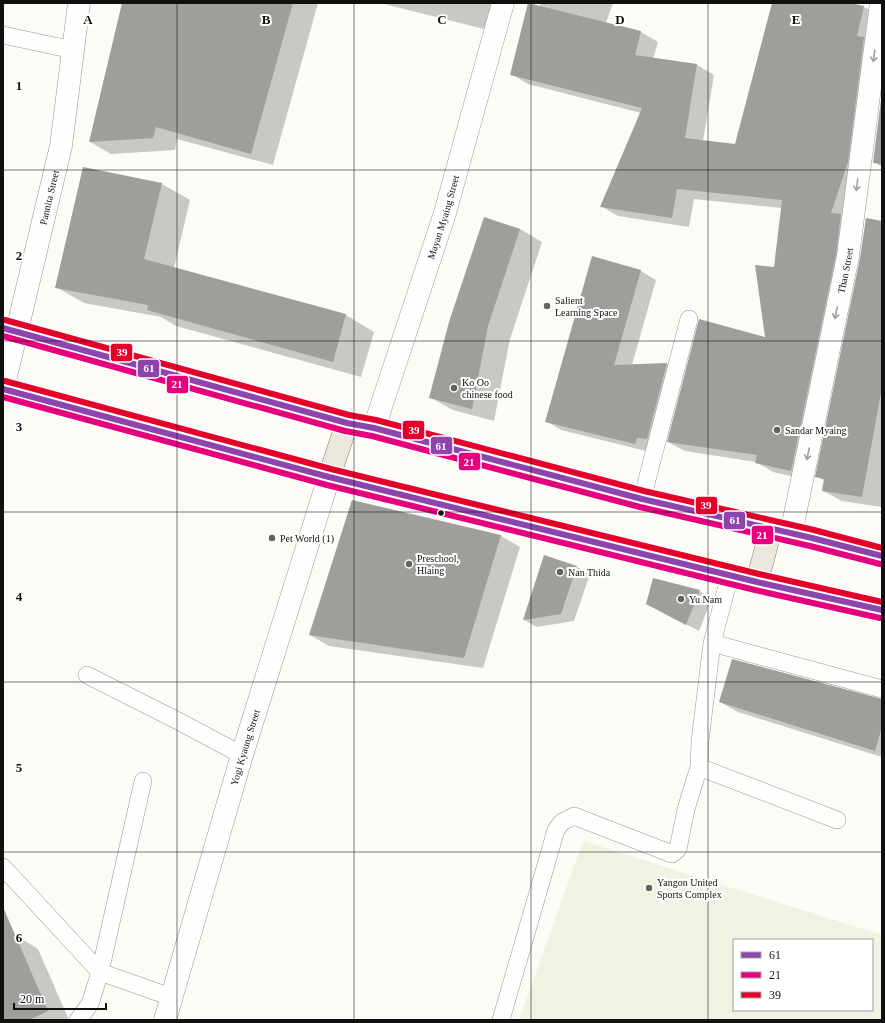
<svg xmlns="http://www.w3.org/2000/svg" width="885" height="1023" font-family="'Times New Roman',serif">
<rect width="100%" height="100%" fill="#fcfbf6"/>
<path fill="#eff3e2" fill-rule="evenodd" d="M583 841 882 935V1020H519ZM734 940H872V1010H734Z"/>
<path fill="#0003" d="M123 3H318L273 165 177 139 175 150 111 154 90 142Z
M380 3H503L496 32Z
M541 3H613L606 23 641 32 658 42 653 59 697 65 714 75 703 141 736 145 773 3H846L864 7 881 17 808 480 773 472 756 462 685 451 668 442 766 338 782 208 694 199 689 227 618 216 601 206 641 113 528 84 511 74Z
M882 112V167L874 162Z
M162 184 190 200 174 268 346 315 374 332 361 377 176 326 161 317 84 303 56 287Z
M485 218 520 229 542 242 510 339 494 421 453 410 431 398Z
M882 222V499L881 507 842 501 823 491 825 481 817 476Z
M593 258 641 271 656 280 632 365 667 364 682 373 650 452 561 430 546 421Z
M352 501 501 536 520 547 483 668 329 646 310 635Z
M544 556 577 567 590 574 574 621 537 627 524 620Z
M699 591 712 598 699 631 660 611Z
M882 700V757L738 712 720 702Z
M15 935 38 949 69 1020H3V940Z"/>
<path fill="#a09e9b" d="M122 3H293L251 154 156 127 153 138 89 142Z
M528 3 641 31 635 55 697 64 685 138 735 144 772 3H850L864 6 857 36 864 37 848 162 831 213 841 214 836 254 791 471 755 463 757 455 667 442 699 319 765 337 755 265 774 267 782 200 677 189 672 218 600 207 642 108 510 75Z
M882 92V164L873 163Z
M83 167 162 183 144 259 346 314 333 362 147 310 148 305 55 288Z
M484 217 520 229 488 326 472 409 429 398 449 322Z
M866 218 882 221V387L862 497 822 491 824 479 815 477 860 258Z
M592 256 641 270 614 365 667 363 647 439 637 438 635 444 545 422Z
M352 500 501 535 464 658 309 635Z
M544 555 577 566 561 614 523 620Z
M653 578 700 590 686 625 646 604Z
M732 659 882 699V727L875 751 719 702Z
M3 907 48 1011 29 1020H3Z"/>
<g fill="none" stroke-linecap="round" stroke-linejoin="round">
<g stroke="#969694" stroke-width="18">
<path id="service" d="M3 35 73 50
M642 499 689 319
M730 575 712 643 700 741 699 767 837 820
M712 643 882 689
M87 675 182 723 242 755
M143 781 100 972 171 997
M3 867 100 972 90 1004 78 1020
M501 1020 556 830 562 822 574 816 672 854 678 849 686 809 699 767"/>
</g>
<g stroke="#969694" stroke-width="23">
<g id="minor">
<path id="s1" d="M3 389 61 146 79 3"/>
<path id="s2" d="M374 428 445 213 503 3"/>
<path id="s3" d="M791 534 848 256 881 3"/>
<path id="s4" d="M165 1020 242 755 329 477"/>
</g>
</g>
<g stroke="#848381" stroke-width="23">
<path id="primary" d="M3 328 347 423 374 428 642 499 791 534 812 538 882 556
M3 389 329 477 757 582 882 610
M329 477 347 423
M757 582 771 529"/>
</g>
<use href="#service" stroke="#fffefe" stroke-width="17"/>
<use href="#minor" stroke="#fffefe" stroke-width="22"/>
<use href="#primary" stroke="#ebe7dc" stroke-width="22"/>
<g stroke="#fff" stroke-width="9">
<path id="bus-1" d="M3 328 347 423 374 428 642 499 812 538 882 556
M3 389 329 477 757 582 882 610"/>
</g>
<g stroke="#fff" stroke-width="9">
<path id="bus-2" d="M3 336 345 431 372 436 640 507 810 546 880 564
M3 397 327 485 755 590 880 618"/>
</g>
<g stroke="#fff" stroke-width="9">
<path id="bus-3" d="M5 320 349 415 376 420 644 491 814 530 882 548
M5 381 331 469 759 574 882 602"/>
</g>
<use href="#bus-1" stroke="#8e44ad" stroke-width="6"/>
<use href="#bus-2" stroke="#e5007d" stroke-width="6"/>
<use href="#bus-3" stroke="#e4002b" stroke-width="6"/>
</g>
<defs><path id="oneway-shaft" d="M-6 0H5M1.5-3L5.5 0L1.5 3" fill="none" stroke-width="1.6" stroke-linecap="round" stroke-linejoin="round"/></defs>
<g stroke="#9f9f9f">
<use href="#oneway-shaft" transform="translate(874 56) rotate(97)"/>
<use href="#oneway-shaft" transform="translate(857 185) rotate(97)"/>
<use href="#oneway-shaft" transform="translate(836 313) rotate(102)"/>
<use href="#oneway-shaft" transform="translate(808 454) rotate(102)"/>
</g>
<path fill="none" stroke="#101010" stroke-width="1" stroke-opacity="0.55" d="M177 3V1020M354 3V1020M531 3V1020M708 3V1020M3 170H882M3 341H882M3 512H882M3 682H882M3 852H882"/>
<g fill="#636260" stroke="#fff" stroke-width="1.5">
<circle cx="547" cy="306" r="4"/>
<circle cx="454" cy="388" r="4"/>
<circle cx="777" cy="430" r="4"/>
<circle cx="272" cy="538" r="4"/>
<circle cx="409" cy="564" r="4"/>
<circle cx="560" cy="572" r="4"/>
<circle cx="681" cy="599" r="4"/>
<circle cx="649" cy="888" r="4"/>
</g>
<circle fill="#101010" stroke="#fff" stroke-width="1.5" cx="441" cy="513" r="3.5"/>
<g text-anchor="middle" dominant-baseline="central" stroke-width="4" stroke-linejoin="round" paint-order="stroke">
<g font-size="10" fill="#101010" stroke="#fff">
<text stroke="none"><textPath href="#s1" startOffset="197">Pannita Street</textPath></text>
<text stroke="none"><textPath href="#s2" startOffset="222">Mayan Myaing Street</textPath></text>
<text stroke="none"><textPath href="#s3" startOffset="269">Than Street</textPath></text>
<text stroke="none"><textPath href="#s4" startOffset="284">Yogi Kyaung Street</textPath></text>
</g>
<g font-size="10" fill="#101010" stroke="#fff" text-anchor="start">
<text x="555" y="300">Salient<tspan x="555" dy="12">Learning Space</tspan></text>
<text x="462" y="382">Ko Oo<tspan x="462" dy="12">chinese food</tspan></text>
<text x="785" y="430">Sandar Myaing</text>
<text x="280" y="538">Pet World (1)</text>
<text x="417" y="558">Preschool,<tspan x="417" dy="12">Hlaing</tspan></text>
<text x="568" y="572">Nan Thida</text>
<text x="689" y="599">Yu Nam</text>
<text x="657" y="882">Yangon United<tspan x="657" dy="12">Sports Complex</tspan></text>
</g>
</g>
<g font-size="13" text-anchor="middle" font-weight="bold" fill="#101010" stroke="#fff" stroke-width="4" stroke-linejoin="round" paint-order="stroke">
<text x="88" y="24">A</text>
<text x="266" y="24">B</text>
<text x="442" y="24">C</text>
<text x="620" y="24">D</text>
<text x="796" y="24">E</text>
<text x="19" y="90">1</text>
<text x="19" y="260">2</text>
<text x="19" y="431">3</text>
<text x="19" y="601">4</text>
<text x="19" y="772">5</text>
<text x="19" y="942">6</text>
</g>
<g stroke="#fff" stroke-width="1.5">
<rect x="110" y="343" width="23" height="19" rx="4" fill="#e4002b"/>
<rect x="137" y="359" width="23" height="19" rx="4" fill="#8e44ad"/>
<rect x="166" y="375" width="23" height="19" rx="4" fill="#e5007d"/>
<rect x="402" y="420" width="23" height="20" rx="4" fill="#e4002b"/>
<rect x="430" y="436" width="23" height="19" rx="4" fill="#8e44ad"/>
<rect x="458" y="452" width="23" height="19" rx="4" fill="#e5007d"/>
<rect x="695" y="496" width="23" height="19" rx="4" fill="#e4002b"/>
<rect x="723" y="511" width="23" height="19" rx="4" fill="#8e44ad"/>
<rect x="751" y="525" width="23" height="20" rx="4" fill="#e5007d"/>
</g>
<g font-size="11" text-anchor="middle" font-weight="bold" fill="#fff">
<text x="122" y="356">39</text>
<text x="149" y="372">61</text>
<text x="177" y="388">21</text>
<text x="414" y="434">39</text>
<text x="441" y="450">61</text>
<text x="469" y="466">21</text>
<text x="706" y="509">39</text>
<text x="735" y="524">61</text>
<text x="762" y="539">21</text>
</g>
<rect width="885" height="1023" fill="none" stroke="#101010" stroke-width="8"/>
<rect x="733" y="939" width="140" height="72" fill="#ffffff" stroke="#9f9f9f"/>
<rect x="741" y="952" width="20" height="6" fill="#8e44ad" stroke="#9f9f9f"/>
<text x="769" y="959" font-size="12" fill="#101010">61</text>
<rect x="741" y="972" width="20" height="6" fill="#e5007d" stroke="#9f9f9f"/>
<text x="769" y="979" font-size="12" fill="#101010">21</text>
<rect x="741" y="992" width="20" height="6" fill="#e4002b" stroke="#9f9f9f"/>
<text x="769" y="999" font-size="12" fill="#101010">39</text>
<path d="M14 1003v6h92v-6" fill="none" stroke="#101010" stroke-width="2"/>
<text x="20" y="1003" font-size="12" fill="#101010" stroke="#ffffff" stroke-width="3" paint-order="stroke">20 m</text>
</svg>
